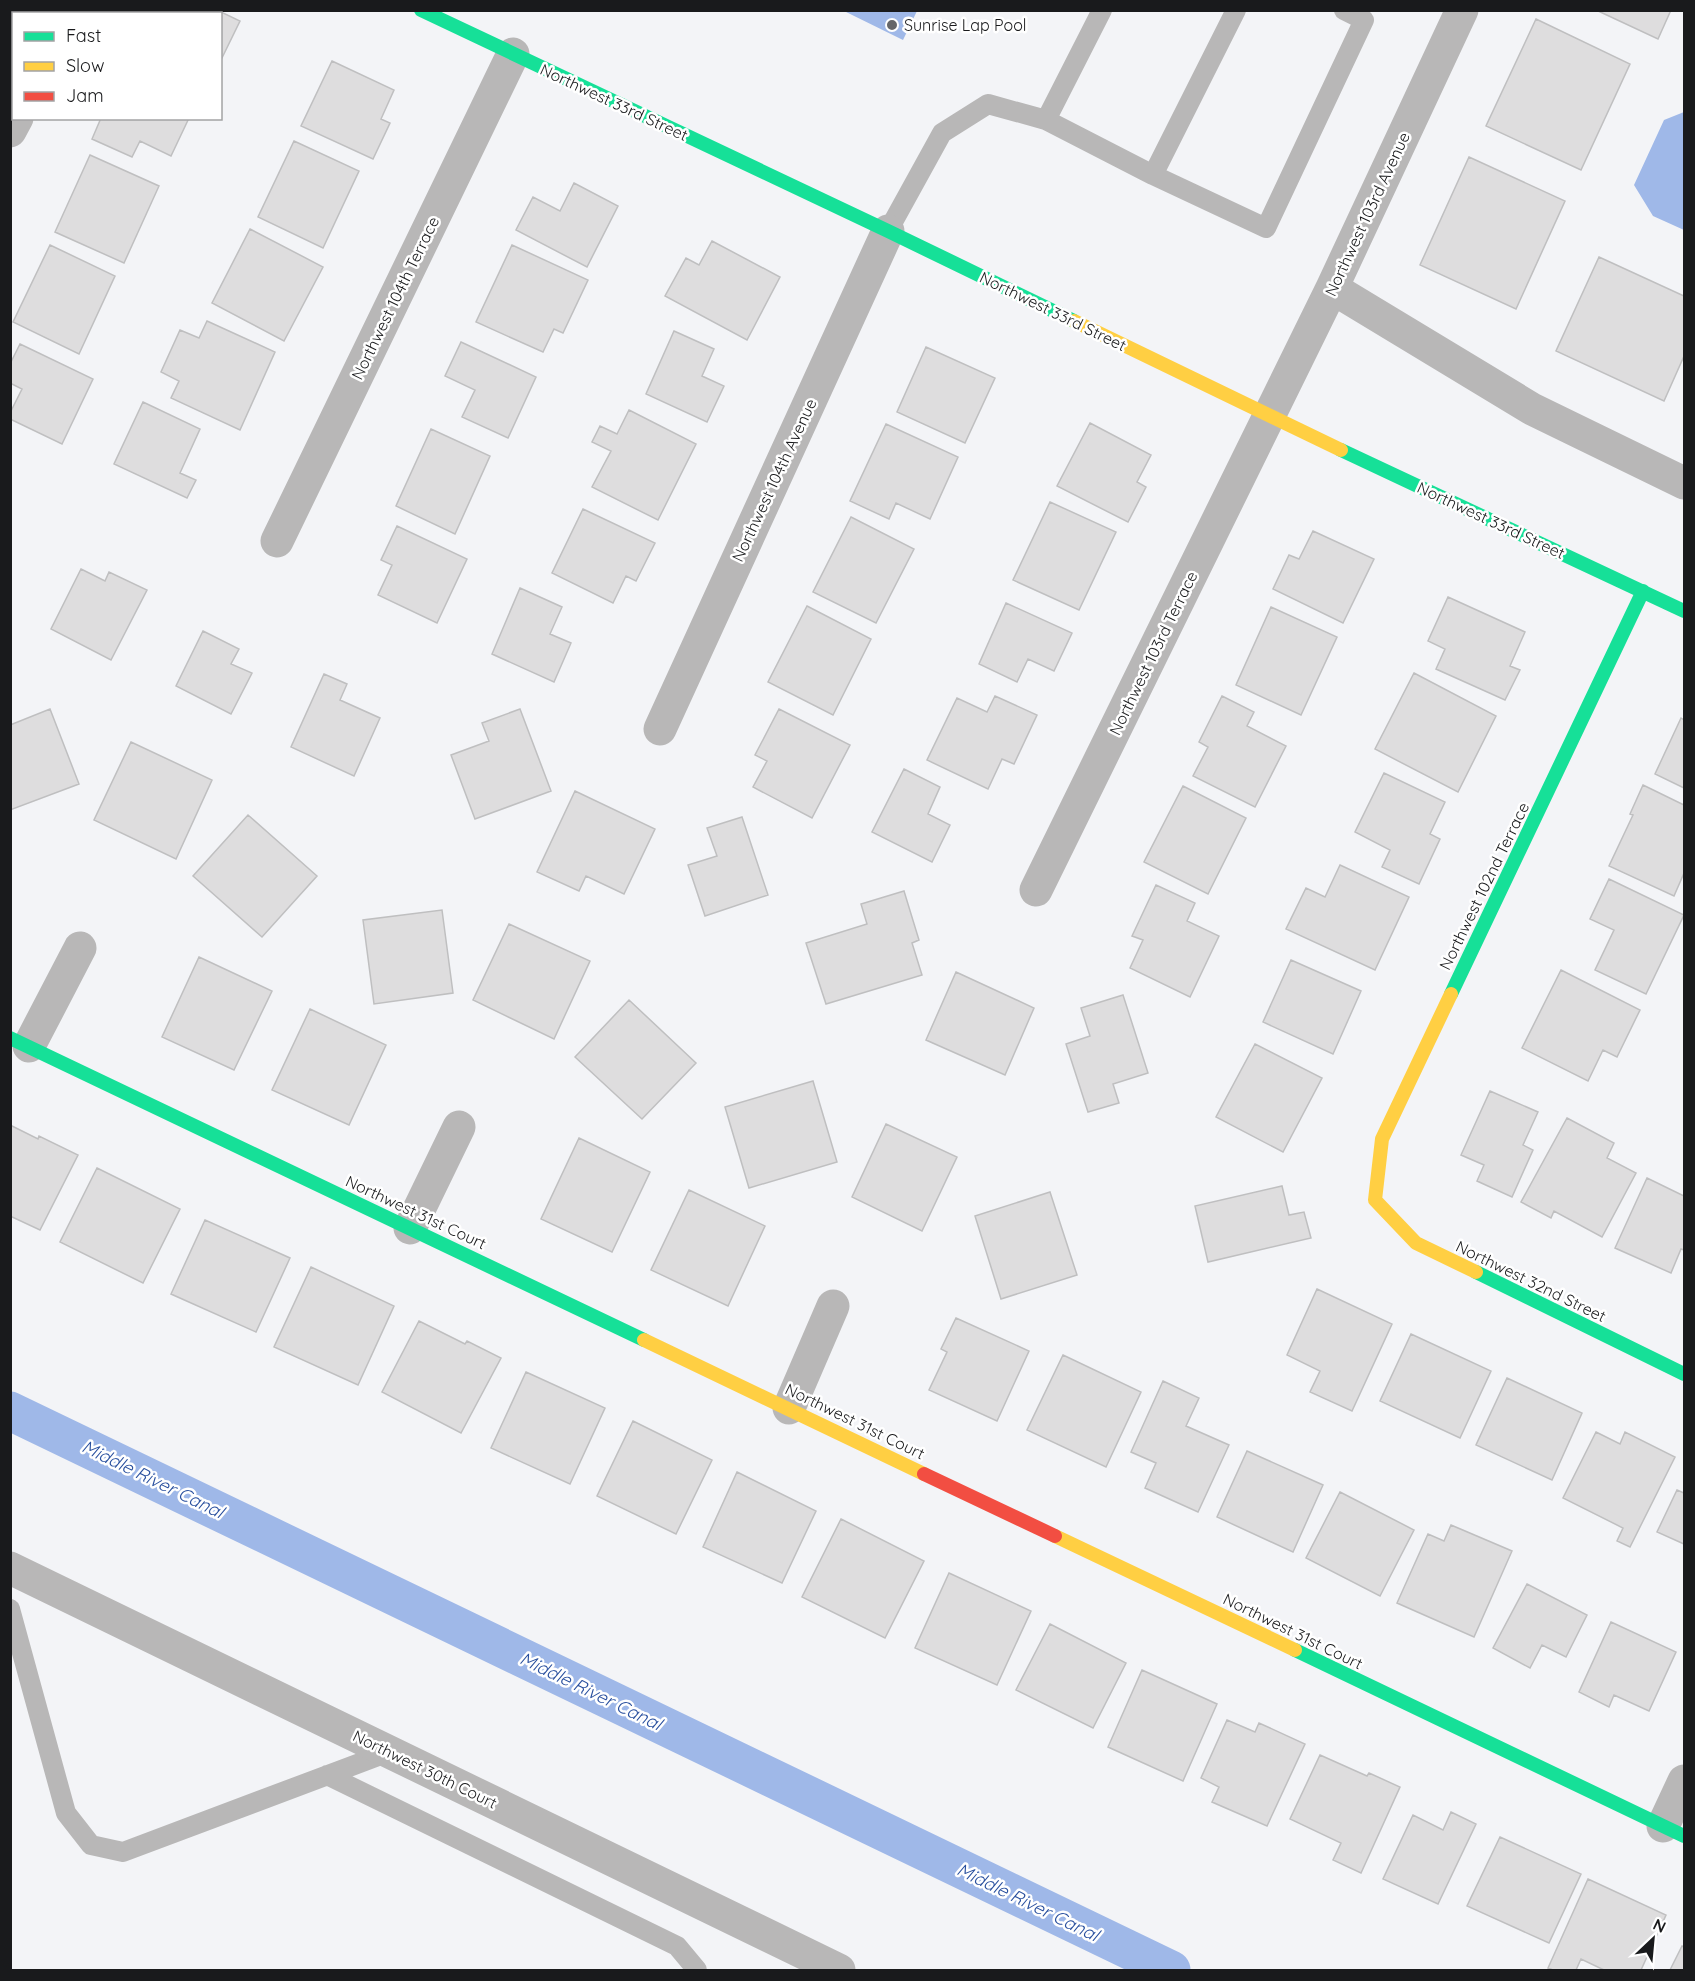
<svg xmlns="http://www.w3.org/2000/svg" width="1695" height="1981" font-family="Quicksand,sans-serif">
<rect width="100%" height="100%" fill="#f3f4f7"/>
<path fill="#9fb8e8" d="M844 11H917L903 40Z
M1684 112V230L1653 216 1634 185 1664 120Z"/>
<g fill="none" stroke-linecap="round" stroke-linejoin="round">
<path stroke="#9fb8e8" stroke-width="39" d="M10 1411 1171 1970"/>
</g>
<path fill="#deddde" stroke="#bfbfc0" stroke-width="1.5" d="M197 10H217L240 21 220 62V14H196Z
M1596 10H1671L1658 39Z
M1536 19 1630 64 1581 170 1486 126Z
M332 61 394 90 381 119 390 123 373 159 301 126Z
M101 118H189L171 156 140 141 132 157 92 139Z
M294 141 359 171 323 248 258 217Z
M90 155 159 186 124 263 55 232Z
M1469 157 1565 201 1516 309 1420 265Z
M574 183 618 206 587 267 516 230 533 197 560 211Z
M250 229 323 267 284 341 212 303Z
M712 241 780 277 747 340 665 296 686 258 699 265Z
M50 245 115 276 79 354 13 322Z
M512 245 588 280 563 333 554 329 543 352 476 322Z
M1599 257 1684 296V356L1664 401 1556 351Z
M207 321 275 352 240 430 171 398 179 381 161 372 180 330 199 338Z
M674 331 714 349 702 376 724 386 707 422 646 394Z
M461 342 536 377 508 438 462 417 475 390 445 376Z
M20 344 93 379 62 444 10 419V413L22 389 10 383V364Z
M926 347 995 378 965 443 897 412Z
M143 402 200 429 180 473 196 480 187 498 114 464Z
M629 410 696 444 658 520 592 487 611 451 592 442 600 426 617 434Z
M1090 423 1151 455 1137 482 1146 487 1128 522 1057 486Z
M886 424 958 457 930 519 896 503 889 519 850 501Z
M431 429 490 456 455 534 396 506Z
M1050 502 1116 532 1079 610 1013 580Z
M583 509 655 543 636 581 626 576 613 603 552 573Z
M851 517 914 549 876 623 813 592Z
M397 526 467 559 437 623 378 595 392 565 381 560Z
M1313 531 1374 559 1343 623 1273 589 1289 555 1299 559Z
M81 569 105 581 109 572 147 590 111 660 51 629Z
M520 588 562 607 550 634 571 643 554 682 492 654Z
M1448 597 1525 632 1510 666 1520 670 1505 700 1436 669 1445 649 1428 641Z
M1006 603 1072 633 1054 671 1028 659 1017 682 979 664Z
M807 606 871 639 833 715 768 682Z
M1271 607 1337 637 1301 715 1236 685Z
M203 631 239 649 231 664 252 673 231 714 176 686Z
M1414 673 1496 716 1458 792 1375 749Z
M324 674 347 684 340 700 380 718 354 776 291 747Z
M995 696 1037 715 1014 764 1002 759 988 789 927 760 957 698 987 712Z
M1222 696 1254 712 1247 726 1286 746 1255 807 1193 776 1208 747 1199 742Z
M50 709 79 784 10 810V725Z
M520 709 551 791 475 819 451 755 489 741 482 723Z
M779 709 850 745 812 818 753 787 767 761 755 755Z
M1681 718 1684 720V788L1655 774Z
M131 742 212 780 176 859 94 820Z
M904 769 940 787 928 814 950 825 932 862 872 832Z
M1384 773 1445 802 1430 834 1440 839 1419 884 1382 867 1390 850 1355 832Z
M1643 785 1684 805V873L1674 896 1609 866 1633 815 1630 814Z
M1183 786 1246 818 1208 894 1144 862Z
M575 791 655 829 624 894 586 876 579 891 537 872Z
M248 815 317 876 262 937 193 876Z
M742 817 768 895 705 916 688 865 717 856 707 828Z
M1340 865 1409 897 1375 970 1286 929 1306 888 1325 897Z
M1609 879 1684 915 1646 994 1595 970 1614 930 1590 919Z
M1156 885 1195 903 1187 921 1219 936 1190 997 1130 968 1143 940 1132 936Z
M904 891 919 940 912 943 922 975 826 1004 806 943 867 924 861 904Z
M442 910 453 993 374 1004 363 920Z
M509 924 590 961 554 1039 473 1000Z
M199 957 272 991 234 1070 162 1037Z
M1291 960 1361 991 1333 1054 1263 1022Z
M1561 970 1640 1010 1617 1057 1603 1050 1588 1081 1522 1048Z
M956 972 1034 1008 1005 1075 926 1040Z
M1123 995 1148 1073 1113 1084 1119 1103 1088 1112 1066 1044 1090 1036 1081 1008Z
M629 1000 696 1063 642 1119 575 1057Z
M310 1009 386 1045 349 1125 272 1090Z
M1255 1044 1322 1078 1283 1152 1216 1117Z
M813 1081 837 1162 749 1188 725 1107Z
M1490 1091 1538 1112 1523 1145 1533 1150 1512 1197 1477 1181 1484 1165 1461 1155Z
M1567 1118 1614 1143 1607 1158 1636 1173 1602 1237 1554 1211 1551 1218 1521 1202Z
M886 1124 957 1157 922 1231 852 1197Z
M10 1125 38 1139 39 1136 78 1155 40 1230 10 1216Z
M579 1138 650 1172 612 1252 541 1219Z
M97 1168 180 1209 143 1283 60 1242Z
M1647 1178 1684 1196V1250L1681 1249 1671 1273 1615 1248Z
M1282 1186 1289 1215 1304 1212 1311 1238 1208 1262 1195 1206Z
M689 1190 765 1226 728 1306 651 1270Z
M1050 1192 1077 1275 1001 1299 975 1216Z
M205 1220 290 1258 256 1332 171 1294Z
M311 1267 394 1306 358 1385 274 1347Z
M1317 1289 1392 1324 1352 1411 1310 1392 1320 1371 1287 1355Z
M956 1318 1029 1351 997 1421 929 1390 947 1352 941 1349Z
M419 1321 465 1344 467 1341 501 1358 461 1433 382 1392Z
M1411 1334 1491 1371 1460 1438 1380 1401Z
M1063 1355 1141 1392 1106 1467 1027 1430Z
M526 1372 605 1408 570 1484 491 1448Z
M1507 1378 1582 1413 1552 1480 1476 1445Z
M1163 1381 1199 1398 1186 1426 1229 1445 1198 1512 1145 1488 1156 1463 1131 1452Z
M633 1421 712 1460 676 1534 597 1496Z
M1596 1432 1620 1444 1625 1432 1675 1457 1630 1547 1617 1541 1623 1528 1563 1498Z
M1247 1451 1323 1485 1293 1552 1217 1517Z
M737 1472 816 1511 782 1583 703 1547Z
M1677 1490 1684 1493V1544L1657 1532Z
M1340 1492 1414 1530 1380 1596 1306 1558Z
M841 1519 924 1561 885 1638 802 1597Z
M1451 1525 1512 1551 1474 1637 1397 1603 1428 1534 1444 1541Z
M949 1573 1031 1611 997 1685 915 1648Z
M1527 1584 1587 1615 1566 1657 1542 1645 1530 1668 1493 1648Z
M1611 1622 1676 1652 1649 1711 1614 1695 1609 1707 1579 1692Z
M1050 1624 1126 1663 1093 1728 1016 1690Z
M1142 1670 1217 1704 1183 1781 1108 1747Z
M1227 1720 1255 1732 1259 1723 1305 1744 1267 1826 1212 1802 1219 1787 1201 1778Z
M1320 1755 1367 1776 1369 1773 1400 1787 1361 1873 1333 1860 1341 1843 1290 1819Z
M1451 1812 1476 1824 1438 1904 1383 1879 1413 1815 1443 1830Z
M1500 1837 1581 1874 1549 1943 1467 1906Z
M1588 1879 1666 1915 1641 1970H1604L1581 1959 1576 1970H1553L1548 1968Z
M1682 1946 1684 1947V1970H1670Z"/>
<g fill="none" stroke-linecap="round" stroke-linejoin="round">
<path stroke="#b8b7b7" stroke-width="20" d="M1102 10 1046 120 1153 175 1236 10
M1153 175 1266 228 1364 20 1344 10
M888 231 942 133 988 104 1046 120
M10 1609 66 1813 91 1845 123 1852 389 1752
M327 1775 677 1946 697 1970"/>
<path stroke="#b8b7b7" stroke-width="33" d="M68 14 69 10
M10 131 17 118
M1332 288 1532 409 1684 483
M277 541 513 54
M660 729 888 231
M1036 890 1332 288 1462 10
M29 1046 80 948
M410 1228 459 1127
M789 1408 833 1306
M10 1568 839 1970
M1663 1826 1684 1781"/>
<path stroke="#16e098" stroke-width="14" d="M421 10 888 231 1074 321
M1341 450 1684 611
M1451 994 1643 591
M10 1038 644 1340
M1476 1272 1684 1374
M1295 1650 1684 1836"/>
<path stroke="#ffcf43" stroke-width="14" d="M1074 321 1341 450
M1451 994 1382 1139 1375 1200 1416 1243 1476 1272
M644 1340 924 1474
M1055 1536 1295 1650"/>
<path stroke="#f24e42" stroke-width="14" d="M924 1474 1055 1536"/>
</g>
<circle fill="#656669" stroke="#fff" stroke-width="2" cx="892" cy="25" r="6"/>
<g text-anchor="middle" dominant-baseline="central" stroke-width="5" stroke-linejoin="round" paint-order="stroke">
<g font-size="16" fill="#191a1c" stroke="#fff" text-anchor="start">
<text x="904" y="25">Sunrise Lap Pool</text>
</g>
<g font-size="16" fill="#191a1c" stroke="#fff">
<text transform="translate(614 102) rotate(25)">Northwest 33rd Street</text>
<text transform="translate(1367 214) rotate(-65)">Northwest 103rd Avenue</text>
<text transform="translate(395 298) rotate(-64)">Northwest 104th Terrace</text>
<text transform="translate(1053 311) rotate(26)">Northwest 33rd Street</text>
<text transform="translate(774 480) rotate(-65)">Northwest 104th Avenue</text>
<text transform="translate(1491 520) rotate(25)">Northwest 33rd Street</text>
<text transform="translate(1153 653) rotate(-64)">Northwest 103rd Terrace</text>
<text transform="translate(1484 886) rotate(-64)">Northwest 102nd Terrace</text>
<text transform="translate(416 1212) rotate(25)">Northwest 31st Court</text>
<text transform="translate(1531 1281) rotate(26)">Northwest 32nd Street</text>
<text transform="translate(855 1421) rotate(26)">Northwest 31st Court</text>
<text transform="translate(1293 1631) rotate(26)">Northwest 31st Court</text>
<text transform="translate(425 1769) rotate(26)">Northwest 30th Court</text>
</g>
<g font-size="18" font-style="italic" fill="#284f9e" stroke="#fff">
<text transform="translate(153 1479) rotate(26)">Middle River Canal</text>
<text transform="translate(591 1691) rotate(26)">Middle River Canal</text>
<text transform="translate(1028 1902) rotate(26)">Middle River Canal</text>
</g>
</g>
<rect width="1695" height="1981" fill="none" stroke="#191a1c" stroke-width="24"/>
<rect x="12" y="12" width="210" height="108" fill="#ffffff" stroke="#a3a3a4" stroke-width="1.5"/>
<rect x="24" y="32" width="30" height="9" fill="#16e098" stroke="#a3a3a4" stroke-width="1.5"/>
<text x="66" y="42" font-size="18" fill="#191a1c">Fast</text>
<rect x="24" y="62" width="30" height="9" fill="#ffcf43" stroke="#a3a3a4" stroke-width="1.5"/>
<text x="66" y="72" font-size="18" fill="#191a1c">Slow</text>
<rect x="24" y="92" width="30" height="9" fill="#f24e42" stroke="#a3a3a4" stroke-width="1.5"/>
<text x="66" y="102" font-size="18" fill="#191a1c">Jam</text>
<g transform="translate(1653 1939) rotate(26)" stroke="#ffffff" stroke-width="4.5" paint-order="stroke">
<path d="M0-4.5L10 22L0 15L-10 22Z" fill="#191a1c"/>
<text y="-9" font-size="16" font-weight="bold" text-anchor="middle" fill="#191a1c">N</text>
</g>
</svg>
